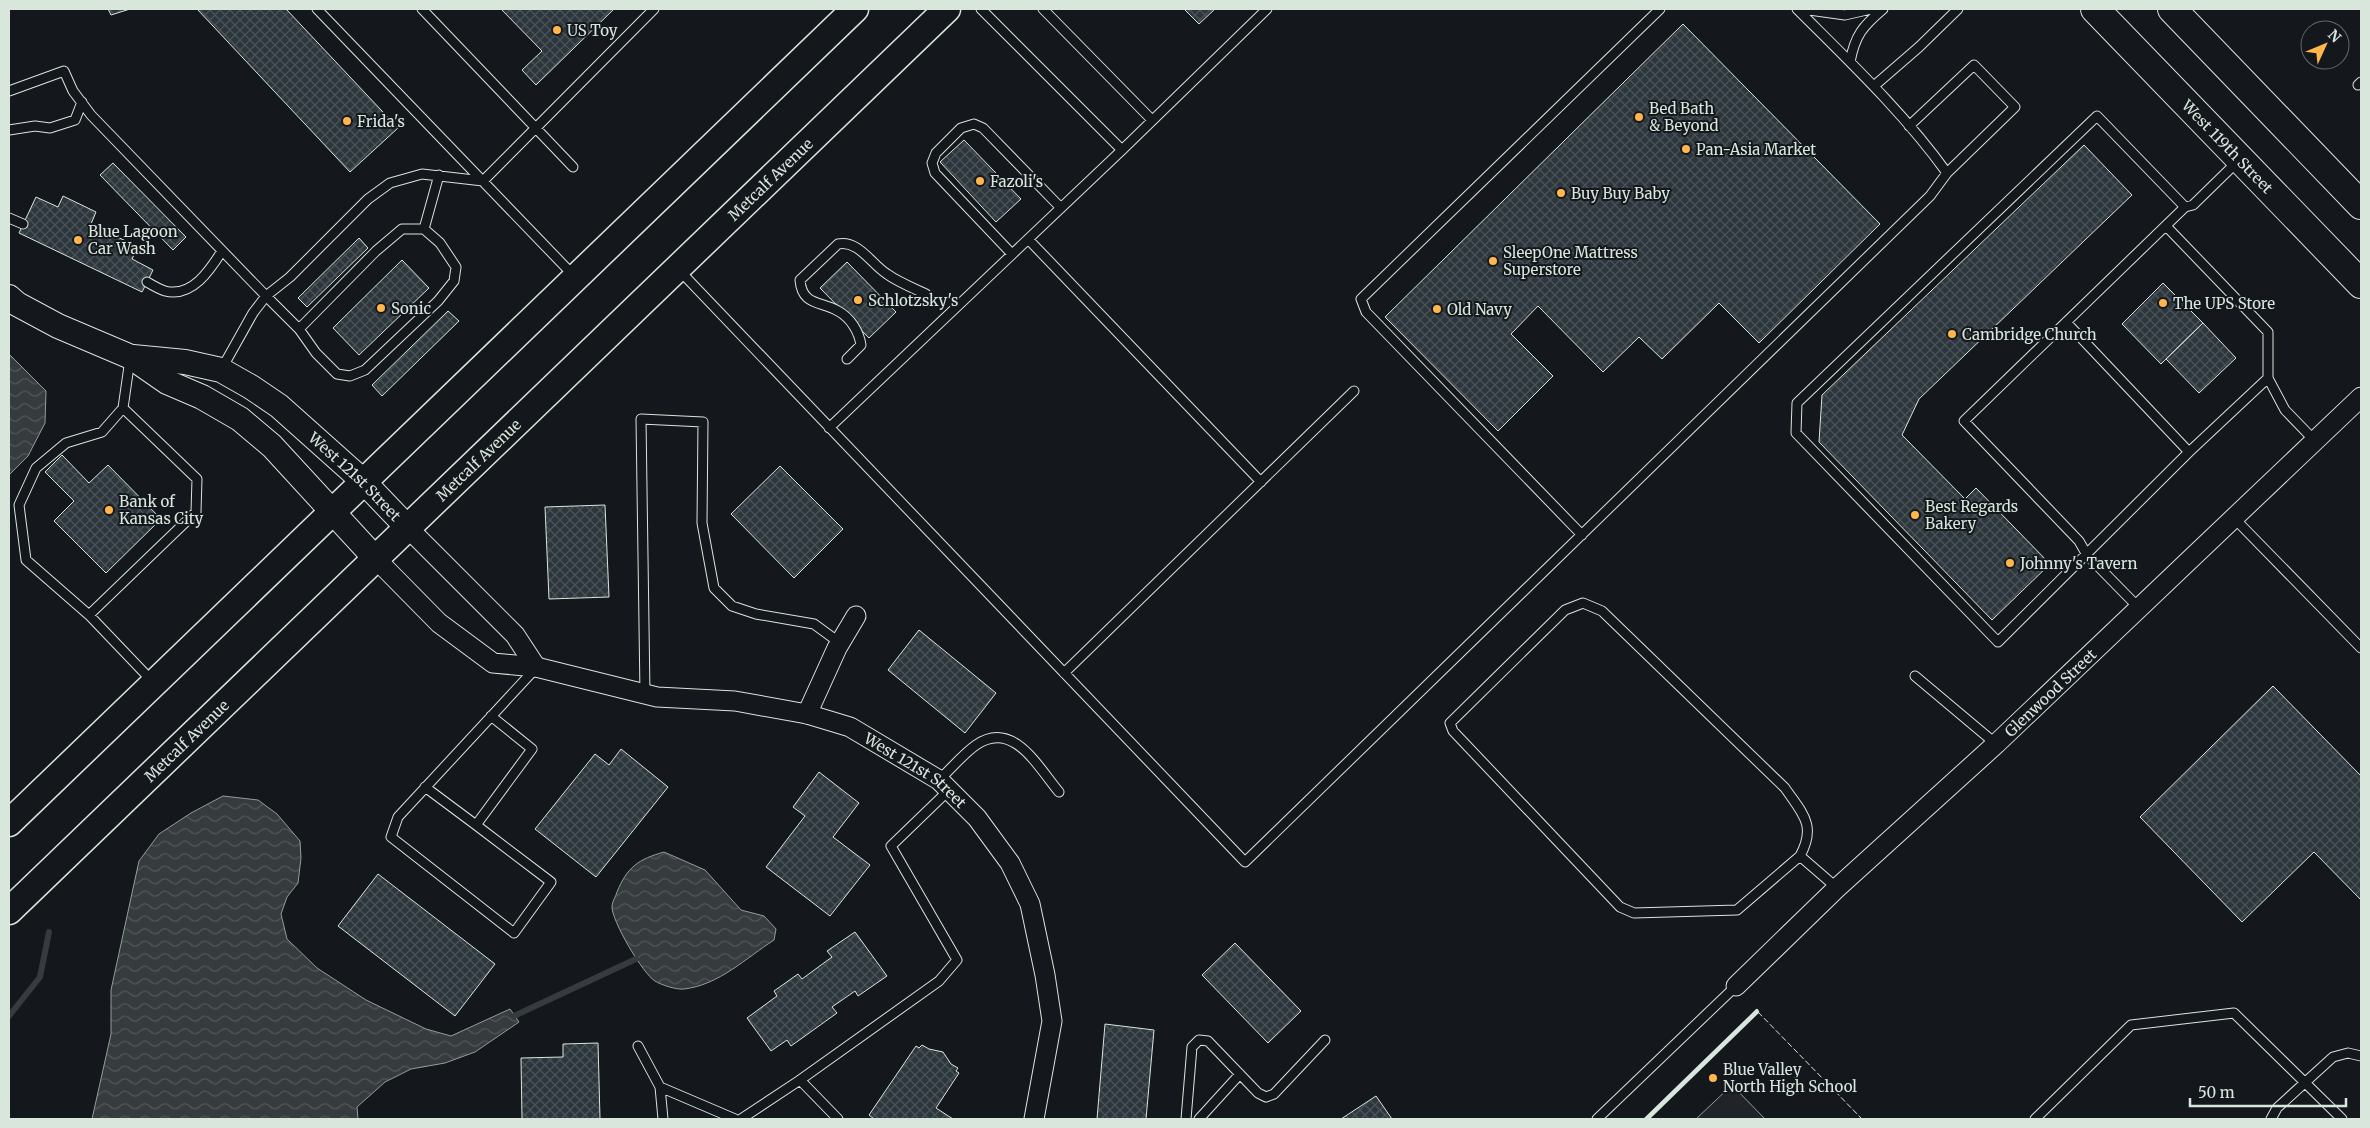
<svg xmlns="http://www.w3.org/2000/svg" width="2370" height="1128" font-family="Merriweather,serif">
<defs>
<pattern id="water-waves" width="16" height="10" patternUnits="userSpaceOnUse" patternTransform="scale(1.25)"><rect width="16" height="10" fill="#363b3e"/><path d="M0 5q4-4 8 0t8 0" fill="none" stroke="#525759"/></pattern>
<pattern id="building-cross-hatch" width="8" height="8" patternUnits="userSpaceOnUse" patternTransform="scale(1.25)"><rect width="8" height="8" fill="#2c363c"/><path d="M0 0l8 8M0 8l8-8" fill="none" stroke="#4a5358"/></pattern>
</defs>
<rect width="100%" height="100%" fill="#14181c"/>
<path fill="#202428" stroke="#939e99" d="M1732 1085 1765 1119H1696Z"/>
<path fill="url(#water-waves)" stroke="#939e99" d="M9 354 46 391 45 423 28 456 9 475Z
M223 796 258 800 277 814 300 841 301 858 298 883 287 897 281 914 287 939 317 968 366 1000 426 1029 451 1036 510 1009 519 1022 475 1052 445 1063 411 1069 385 1082 357 1107 358 1119H92L111 1034V990L139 861 159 834 191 813Z
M664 852 705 870 741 910 764 916 776 929 774 940C746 958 719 985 684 989 677 990 661 985 655 981 643 974 611 920 612 906 612 902 616 896 617 892 627 867 639 859 664 852Z"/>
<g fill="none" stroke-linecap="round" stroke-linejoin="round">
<path stroke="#363b3e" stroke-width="6" d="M9 1016 40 977 49 932
M514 1016 636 959"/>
</g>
<path fill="url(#building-cross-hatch)" stroke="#d8e6dc" d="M108 9H130L111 15Z
M197 9H286L398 128 350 172Z
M501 9H614L536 85 522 70 542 51Z
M1184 9H1215L1199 24Z
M1683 24 1880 224 1759 343 1719 303 1662 359 1639 337 1603 372 1538 306 1511 334 1553 376 1498 431 1385 317Z
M964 140 1021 199 996 222 940 162Z
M2084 145 2132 195 1919 399 1902 435 1965 499 1976 488 2050 564 1992 620 1819 442 1822 395Z
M113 163 186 237 173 250 100 175Z
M63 196 96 212 91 224 138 247 132 259 153 270 142 292 19 233 36 197 58 207Z
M359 238 368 248 307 307 298 298Z
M402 260 429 288 359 355 333 328Z
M847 262 896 312 869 338 820 288Z
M2163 283 2203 323 2161 364 2122 324Z
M448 311 459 321 382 396 372 385Z
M2203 323 2236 358 2199 393 2166 359Z
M62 455 89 483 108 465 161 519 106 573 54 521 74 501 45 472Z
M780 466 843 529 794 578 731 514Z
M605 505 609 597 549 599 545 507Z
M919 630 996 693 965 733 888 670Z
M2273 686 2361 776V900L2314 852 2242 922 2140 817Z
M621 749 668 787 596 877 535 829 595 754 609 765Z
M819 772 859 803 833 837 870 865 830 916 766 867 805 816 793 807Z
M378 874 495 964 455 1016 338 926Z
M855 932 887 976 858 996 855 991 832 1007 837 1013 791 1046 787 1040 771 1051 747 1018 777 996 774 991 798 974 802 979 832 957 827 951Z
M1235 943 1301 1011 1268 1043 1202 975Z
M1105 1024 1154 1030 1146 1119H1097Z
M598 1043 600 1119H522L521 1058 563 1057V1044Z
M922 1045 929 1049 943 1052 951 1064 958 1068 956 1071 959 1073 936 1108 953 1119H874L869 1115 916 1046 919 1048Z
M1376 1096 1392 1119H1341Z"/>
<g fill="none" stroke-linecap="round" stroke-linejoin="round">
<g stroke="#d8e6dc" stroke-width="11">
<path id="service" d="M317 9 575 277
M422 9 573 167
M981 9 1122 150
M1043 9 1152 120
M1802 9 1845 15 1871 9
M1850 62C1855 35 1863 26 1883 9
M2358 85 2361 82
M1874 86 1919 47 1958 9
M9 91 64 71 73 91 91 115 266 296 253 313 221 370
M1909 126 1974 65 2015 107 1947 173
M9 130 35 126 50 128 75 120 82 102
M9 218 23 224
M2166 226 2268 332V378L2285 410 2315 441
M424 229 439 175
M1028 239 1261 482
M1012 254 935 173 932 163 936 153 961 128 974 124 983 128 1061 208
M679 270 1245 862 1930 196 1947 173C1904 113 1849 61 1797 9
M147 282C152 285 159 289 165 291 192 298 210 270 222 251
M2066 322 2189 452 1998 642 1796 433 1797 403 2097 116 2185 207
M299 329 376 251 402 229H424L440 243 456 267 454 281 438 301 365 370 350 376 337 374 316 353 299 329 266 296 290 277 368 199 390 183 422 174 483 181 654 9
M847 359 861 345C859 332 851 318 838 311 821 301 802 306 800 280L838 244C859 240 871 264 887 274 898 282 913 288 926 294
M123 408 102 432 66 443 36 468 19 505 26 560 89 615 196 512 197 479 123 408 130 359
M829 428 1122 150 1267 9
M2189 452 2268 378
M2234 518 2361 648
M1582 535 1366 312 1361 299 1660 9
M2139 608 2087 555 2079 541 1964 421 2185 207 2193 205 2238 161
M89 615 153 682
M1064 673 1354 391
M1915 676 1996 744
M645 694 641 419 703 422 702 523 714 588 732 606 756 614 814 624 840 643
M491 716 532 749 476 825 551 882 514 933 391 837 398 817 536 668
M939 780C951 769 963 754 976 745 1013 719 1038 767 1059 792
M425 787 476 825
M1800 856 1737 910 1634 913 1620 907 1453 731 1450 723 1565 610 1583 603 1602 611 1785 788C1802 813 1817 825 1800 856L1837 888
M638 1046 660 1087 663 1119
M660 1087 735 1119
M741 1119 800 1080
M838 1119 800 1080 939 981 957 960 891 846 949 790
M1186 1119 1192 1047 1199 1040 1208 1041 1258 1093 1266 1097 1274 1094 1325 1040
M1199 1119 1240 1074
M1597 1119 1736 986
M2035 1119 2131 1025 2234 1013 2342 1119
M2271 1119 2277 1108 2333 1057 2348 1053 2361 1056"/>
</g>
<g stroke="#d8e6dc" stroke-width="21">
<g id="minor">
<path d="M407 527 515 635 536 667"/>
<path id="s1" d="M375 558 439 623 493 663 536 667 657 697 735 701 807 714 850 727 939 780 977 818 1010 863 1030 904 1045 975 1052 1021 1034 1119"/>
<path d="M807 714 837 648 856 616"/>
<path id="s2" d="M1736 986 1837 888 1996 744 2361 397"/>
</g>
</g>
<g stroke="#d8e6dc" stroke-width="26">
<g id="tertiary">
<path d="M9 297 17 304 58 326 131 357 167 382 202 397 240 419 272 446 375 558"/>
<path id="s3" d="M133 357 185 362 221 370 251 387 279 406 363 481 407 527"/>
</g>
</g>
<g stroke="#d8e6dc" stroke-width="29">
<g id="secondary">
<path d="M9 823 855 9"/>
<path id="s4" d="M9 911 947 9"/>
</g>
</g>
<g stroke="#d8e6dc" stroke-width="30">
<g id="primary">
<path id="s5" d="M2095 9 2361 284"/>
<path d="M2172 9 2361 205"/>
</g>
</g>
<use href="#service" stroke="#14181c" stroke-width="9"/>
<use href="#minor" stroke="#14181c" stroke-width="19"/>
<use href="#tertiary" stroke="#14181c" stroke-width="24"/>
<use href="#secondary" stroke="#14181c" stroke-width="26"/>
<use href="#primary" stroke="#14181c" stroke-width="28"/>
<path stroke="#d8e6dc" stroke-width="1" stroke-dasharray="6 2.5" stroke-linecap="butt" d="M1758 1012 1862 1119"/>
<path stroke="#d8e6dc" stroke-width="2.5" d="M1645 1119 1757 1010 1758 1012 1648 1119"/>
</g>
<g fill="#ffb74d" stroke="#14181c" stroke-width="2">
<circle cx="557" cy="30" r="5"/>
<circle cx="1639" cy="117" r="5"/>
<circle cx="347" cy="121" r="5"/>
<circle cx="1686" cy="149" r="5"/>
<circle cx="980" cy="181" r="5"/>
<circle cx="1561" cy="193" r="5"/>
<circle cx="78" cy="240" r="5"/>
<circle cx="1493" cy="261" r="5"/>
<circle cx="858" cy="300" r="5"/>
<circle cx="2163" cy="303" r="5"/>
<circle cx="381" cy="308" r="5"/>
<circle cx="1437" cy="309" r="5"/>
<circle cx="1952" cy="334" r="5"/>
<circle cx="109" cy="510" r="5"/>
<circle cx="1915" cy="515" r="5"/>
<circle cx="2010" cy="563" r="5"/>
<circle cx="1713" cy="1078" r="5"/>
</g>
<g text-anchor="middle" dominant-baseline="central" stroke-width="4" stroke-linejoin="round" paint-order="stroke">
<g font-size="15" fill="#d8e6dc" stroke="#14181c" text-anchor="start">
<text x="567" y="30">US Toy</text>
<text x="1649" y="108">Bed Bath<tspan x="1649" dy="17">&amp; Beyond</tspan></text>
<text x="357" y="121">Frida's</text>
<text x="1696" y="149">Pan-Asia Market</text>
<text x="990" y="181">Fazoli's</text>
<text x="1571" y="193">Buy Buy Baby</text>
<text x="88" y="231">Blue Lagoon<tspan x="88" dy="17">Car Wash</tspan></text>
<text x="1503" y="252">SleepOne Mattress<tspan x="1503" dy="17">Superstore</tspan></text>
<text x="868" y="300">Schlotzsky's</text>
<text x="2173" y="303">The UPS Store</text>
<text x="391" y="308">Sonic</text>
<text x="1447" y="309">Old Navy</text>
<text x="1962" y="334">Cambridge Church</text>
<text x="119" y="501">Bank of<tspan x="119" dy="17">Kansas City</tspan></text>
<text x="1925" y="506">Best Regards<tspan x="1925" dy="17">Bakery</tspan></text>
<text x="2020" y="563">Johnny's Tavern</text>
<text x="1723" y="1069">Blue Valley<tspan x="1723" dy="17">North High School</tspan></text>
</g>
<g font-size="15" fill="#d8e6dc" stroke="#14181c">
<text stroke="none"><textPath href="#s5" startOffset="191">West 119th Street</textPath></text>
<text stroke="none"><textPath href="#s4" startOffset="1056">Metcalf Avenue</textPath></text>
<text stroke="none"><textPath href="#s4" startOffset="651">Metcalf Avenue</textPath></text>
<text stroke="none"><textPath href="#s3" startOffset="261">West 121st Street</textPath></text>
<text stroke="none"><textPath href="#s2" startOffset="430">Glenwood Street</textPath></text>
<text stroke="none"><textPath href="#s4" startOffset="246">Metcalf Avenue</textPath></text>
<text stroke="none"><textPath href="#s1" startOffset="601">West 121st Street</textPath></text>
</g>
</g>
<rect width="2370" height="1128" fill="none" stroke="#d8e6dc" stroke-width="20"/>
<g transform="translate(2325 45) rotate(46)"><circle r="24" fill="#14181c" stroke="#626a69"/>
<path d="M0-4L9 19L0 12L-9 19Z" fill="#ffb74d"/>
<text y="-8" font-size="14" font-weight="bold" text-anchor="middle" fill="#d8e6dc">N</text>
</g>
<path d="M2190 1098v8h156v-8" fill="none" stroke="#d8e6dc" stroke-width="2.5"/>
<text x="2198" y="1098" font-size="15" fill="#d8e6dc" stroke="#14181c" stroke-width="4" paint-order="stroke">50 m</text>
</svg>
